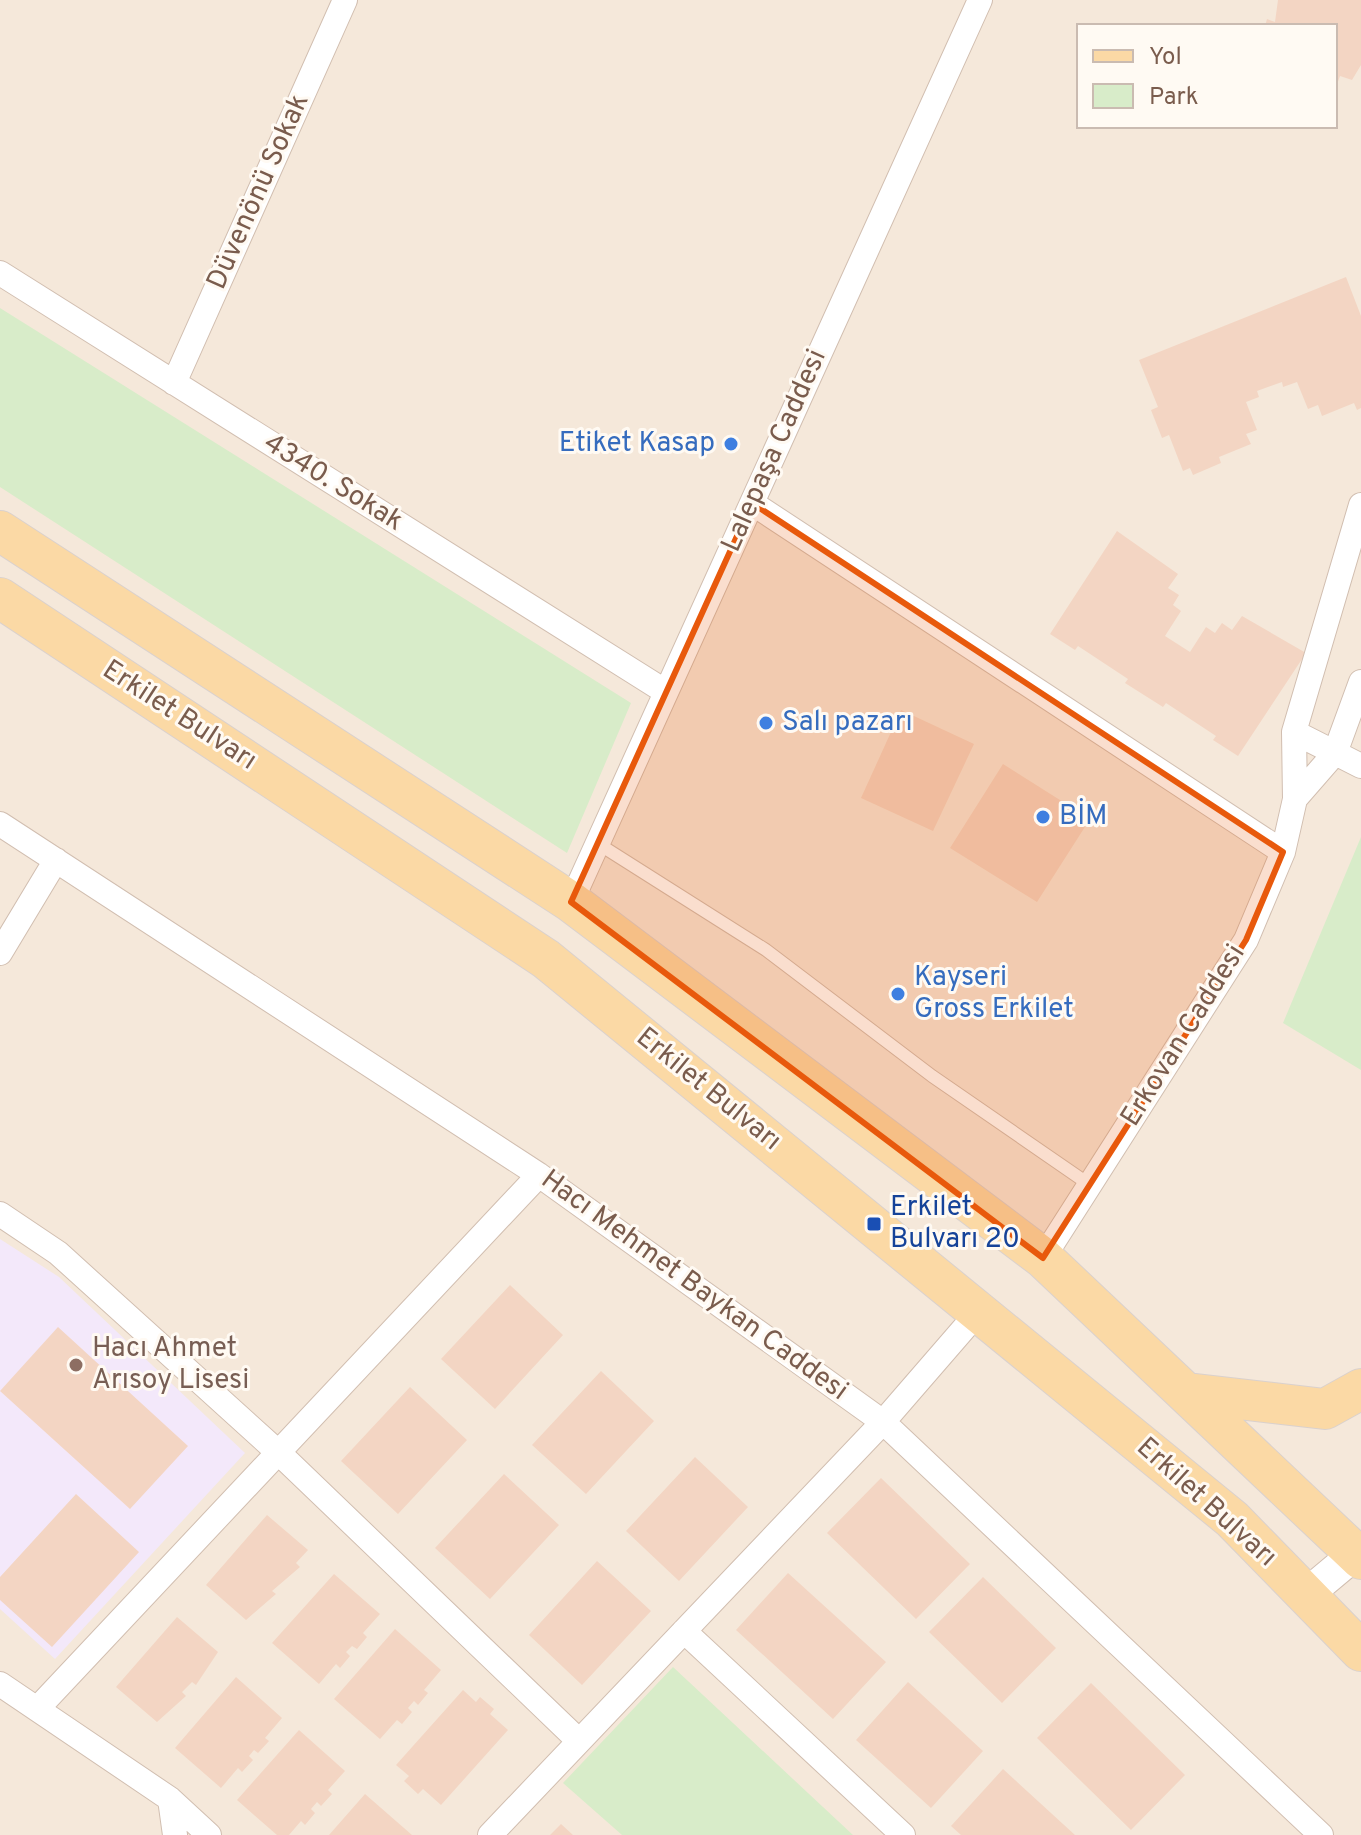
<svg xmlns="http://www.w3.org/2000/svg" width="1361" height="1835" font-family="Overpass,sans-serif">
<rect width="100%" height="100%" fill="#fdf6ec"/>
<path fill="#f5e8da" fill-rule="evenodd" d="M0 0H1361V1835H0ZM1079 26H1335V126H1079Z"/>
<path fill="#f3e8fa" d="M0 1239 59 1277 245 1453 55 1659 0 1609Z"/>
<path fill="#d8ecc9" d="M0 308 631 703 567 853 0 487Z
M1361 837V1070L1283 1023Z
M673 1667 853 1835H622L563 1783Z"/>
<path fill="#f3d5c3" d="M1278 0H1361V65L1352 80 1340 76 1335 90V26H1265L1267 19 1275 22Z
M1346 277 1361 316V408L1357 410 1354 403 1322 416 1318 405 1308 409 1297 382 1283 387 1282 382 1257 391 1259 397 1246 402 1257 430 1246 434 1251 444 1219 457 1221 463 1193 475 1190 468 1183 471 1169 435 1162 438 1151 410 1158 407 1139 360Z
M1117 531 1178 574 1168 588 1179 595 1173 605 1181 611 1165 636 1190 652 1206 627 1215 633 1222 623 1232 630 1242 616 1306 653 1238 756 1213 740 1216 736 1166 703 1163 707 1125 683 1128 679 1078 646 1075 650 1050 634Z
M901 710 974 744 933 831 861 798Z
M1003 764 1090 819 1037 902 950 848Z
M510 1285 563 1335 495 1409 441 1359Z
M58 1327 188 1446 130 1509 0 1391Z
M601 1371 654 1421 586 1494 532 1445Z
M410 1387 467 1440 398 1514 341 1461Z
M695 1457 748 1507 679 1581 626 1531Z
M504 1474 559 1525 490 1599 435 1548Z
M881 1478 970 1564 916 1619 827 1533Z
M76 1494 139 1552 52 1647 0 1600V1577Z
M267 1515 308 1550 296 1563 300 1567 272 1591 276 1594 246 1620 206 1585Z
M597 1561 651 1611 582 1685 529 1635Z
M788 1573 886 1662 833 1719 736 1630Z
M334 1574 380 1614 363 1633 367 1637 357 1649 352 1646 346 1652 350 1656 340 1668 336 1664 319 1684 272 1643Z
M983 1577 1056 1648 1002 1703 929 1632Z
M177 1617 218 1652 196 1685 192 1682 182 1692 186 1696 157 1722 116 1687Z
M395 1629 441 1670 424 1690 428 1693 418 1705 414 1701 408 1708 412 1712 402 1724 397 1720 380 1739 334 1699Z
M236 1677 282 1718 265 1738 269 1741 258 1753 254 1750 249 1756 253 1760 242 1772 238 1768 221 1788 175 1748Z
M908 1682 983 1751 931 1808 856 1740Z
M1091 1683 1185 1775 1131 1830 1037 1738Z
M463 1690 476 1702 480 1697 494 1709 490 1714 508 1730 441 1805 423 1789 418 1794 404 1781 409 1776 396 1765Z
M299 1730 345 1771 328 1790 332 1794 321 1806 317 1802 311 1809 315 1813 305 1825 301 1821 289 1835H277L237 1800Z
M1003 1769 1075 1835H961L951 1826Z
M365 1794 412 1835H329Z
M561 1824 573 1835H550Z"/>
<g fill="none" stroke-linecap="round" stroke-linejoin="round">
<g stroke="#d1beb0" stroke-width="14">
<path id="service" d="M597 843 766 950 932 1076 1090 1185"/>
</g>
<g stroke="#d1beb0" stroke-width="26">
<path id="minor" d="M0 273 666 692
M174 383 345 0
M752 503 1283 852
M1294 732 1361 766
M1295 799 1335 753 1361 682
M0 824 539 1175 883 1422 1321 1835
M571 902 980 0
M0 953 56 860
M0 1214 58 1253 280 1454 579 1741
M1043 1258 1246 940 1283 852 1295 799 1294 732 1361 505
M684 1631 903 1835
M0 1684 170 1799 209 1835
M37 1709 539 1175
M170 1799 175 1835
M490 1835 883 1422 980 1310"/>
</g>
<g stroke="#d1beb0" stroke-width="34">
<path id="tertiary" d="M1306 1595 1361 1549"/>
</g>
<g stroke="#dad1cd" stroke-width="42">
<path id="primary" d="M0 531 571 902 1043 1258 1361 1559
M0 598 546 959 1232 1519 1361 1651
M1187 1393 1325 1409 1361 1389"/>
</g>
<use href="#service" stroke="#fff" stroke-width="12"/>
<use href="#minor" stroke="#fff" stroke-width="24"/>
<use href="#tertiary" stroke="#fff" stroke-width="32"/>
<use href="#primary" stroke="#fbd9a5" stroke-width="40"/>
</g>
<path fill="#e8590c" fill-opacity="0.2" stroke="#e8590c" stroke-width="6" stroke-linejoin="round" d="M752 503 1283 852 1246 940 1043 1258 571 902Z"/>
<g fill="#3f7fe0" stroke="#fffaf3" stroke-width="3">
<circle cx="731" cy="444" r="8"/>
<circle cx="766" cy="723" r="8"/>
<circle cx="1043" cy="817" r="8"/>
<circle cx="898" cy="994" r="8"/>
</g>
<rect fill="#1a4fb4" stroke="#fffaf3" stroke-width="3" x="866" y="1216" width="16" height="16" rx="4"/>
<circle fill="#8d6e63" stroke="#fffaf3" stroke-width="3" cx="76" cy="1365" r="8"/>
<g text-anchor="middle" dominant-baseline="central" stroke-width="6" stroke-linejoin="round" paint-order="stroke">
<g font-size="28" fill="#7a5c4d" stroke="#fffaf3">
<text transform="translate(259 192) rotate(-66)">Düvenönü Sokak</text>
<text transform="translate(775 451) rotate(-66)">Lalepaşa Caddesi</text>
<text transform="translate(333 483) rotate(32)">4340. Sokak</text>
<text transform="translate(179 716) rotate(33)">Erkilet Bulvarı</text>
<text transform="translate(1184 1036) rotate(-58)">Erkovan Caddesi</text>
<text transform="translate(708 1090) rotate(39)">Erkilet Bulvarı</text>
<text transform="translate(694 1286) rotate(36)">Hacı Mehmet Baykan Caddesi</text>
<text transform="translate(1206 1503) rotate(42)">Erkilet Bulvarı</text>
</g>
<g font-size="28" fill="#366cbe" stroke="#fffaf3" text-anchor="start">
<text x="715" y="444" text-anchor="end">Etiket Kasap</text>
<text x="782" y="723">Salı pazarı</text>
<text x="1059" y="817">BİM</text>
<text x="914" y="978">Kayseri<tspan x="914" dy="32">Gross Erkilet</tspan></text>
</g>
<g font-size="28" fill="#164399" stroke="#fffaf3" text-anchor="start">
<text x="890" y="1208">Erkilet<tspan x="890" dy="32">Bulvarı 20</tspan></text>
</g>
<g font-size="28" fill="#785e54" stroke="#fffaf3" text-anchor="start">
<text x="92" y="1349">Hacı Ahmet<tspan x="92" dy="32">Arısoy Lisesi</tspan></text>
</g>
</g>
<rect x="1077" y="24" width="260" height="104" fill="#fffaf3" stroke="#cabbb1" stroke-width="2"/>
<rect x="1093" y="50" width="40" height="12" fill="#fbd9a5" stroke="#cabbb1" stroke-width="2"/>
<text x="1149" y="64" font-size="24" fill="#7a5c4d">Yol</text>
<rect x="1093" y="84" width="40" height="24" fill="#d8ecc9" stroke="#cabbb1" stroke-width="2"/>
<text x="1149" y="104" font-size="24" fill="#7a5c4d">Park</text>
</svg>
